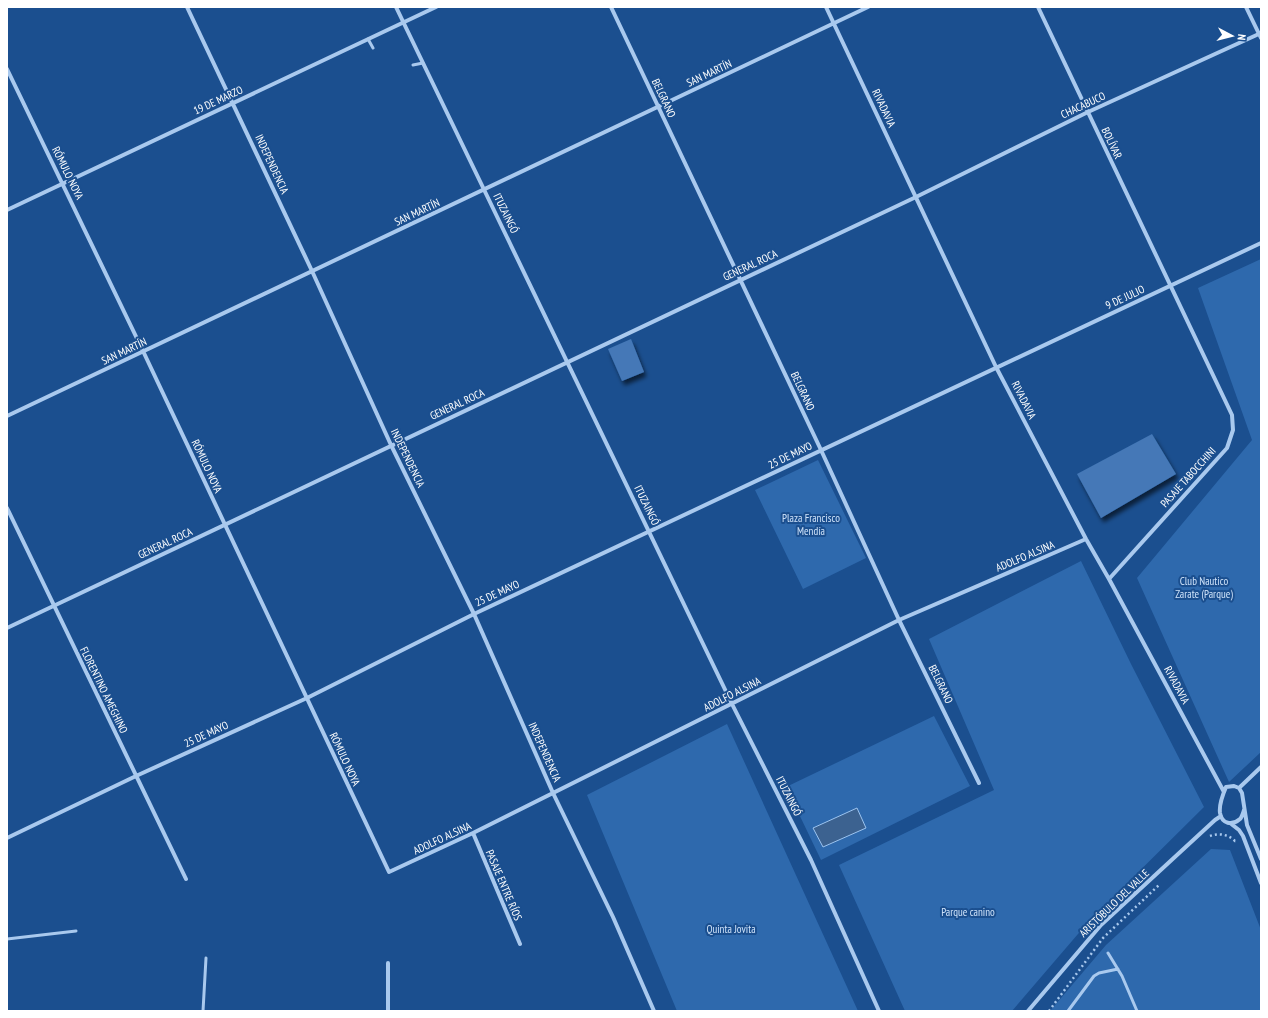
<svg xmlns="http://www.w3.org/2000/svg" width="1268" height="1018" font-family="'PT Sans Narrow',sans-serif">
<defs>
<filter id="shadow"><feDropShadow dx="2.5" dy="4.5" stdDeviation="2" flood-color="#0009"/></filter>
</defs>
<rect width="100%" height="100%" fill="#1b4f8f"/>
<path fill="#2e69ad" d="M1261 259V752L1229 782 1137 578 1252 440 1198 288Z
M818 460 866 558 803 589 755 490Z
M1081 561 1131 664 1204 807 1090 920 1012 1011H905L839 865 994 790 929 639Z
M934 716 970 786 821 860 786 787Z
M727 724 858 1011H677L587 795Z
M1211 849 1230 850 1261 930V1011H1050L1106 945Z"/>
<path fill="#3c6290" stroke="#9cc4f0" d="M857 808 866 828 823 847 813 828Z"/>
<path fill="#4478b7" filter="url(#shadow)" d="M631 339 644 372 622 381 608 349Z
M1152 434 1176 474 1101 518 1077 474Z"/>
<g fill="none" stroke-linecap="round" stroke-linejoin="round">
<path stroke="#a9c9ee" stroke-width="2.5" stroke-dasharray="2 3" stroke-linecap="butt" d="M1210 836C1218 833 1228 834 1235 841L1238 840
M1049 1011 1103 938 1160 884"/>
<path stroke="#a9c9ee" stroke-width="3" d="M368 39 373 48
M413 65 423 63
M7 939 76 931
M1108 953 1122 976 1137 1011
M203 1011 206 958
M1068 1011 1094 976 1099 973 1118 969"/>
<path stroke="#a9c9ee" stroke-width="4" d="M187 7 312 271 391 445 474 614 553 793 613 917 654 1011
M396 7 732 704 811 860 879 1011
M611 7 821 450 899 620 979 783
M826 7 996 367 1086 539 1109 579 1224 792
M1038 7 1232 415 1233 430 1227 448 1109 579
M1246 7 1261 38
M7 69 143 351 389 872 473 833 899 620 1086 539
M7 210 436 7
M7 416 868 7
M7 508 186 879
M7 628 916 197 1088 112 1261 33
M1239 788 1261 767
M1244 810C1243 813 1242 817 1240 819 1232 826 1222 824 1220 813 1219 806 1223 794 1226 787L1234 786 1239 788 1242 793 1247 825 1261 859
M1230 823 1239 830 1243 836 1261 883
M473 833 520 944
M7 838 136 776 307 698 474 614 1261 243
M388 1011V963
M1028 1011 1101 925 1215 820 1221 816"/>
</g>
<g text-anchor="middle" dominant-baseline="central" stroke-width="4" stroke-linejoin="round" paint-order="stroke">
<g font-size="11" fill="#fff" stroke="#1b4f8f">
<text transform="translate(709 73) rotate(-25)">SAN MARTÍN</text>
<text transform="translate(664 98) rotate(65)">BELGRANO</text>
<text transform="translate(218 100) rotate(-25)">19 DE MARZO</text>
<text transform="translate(1083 105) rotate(-25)">CHACABUCO</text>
<text transform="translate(884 108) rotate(65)">RIVADAVIA</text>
<text transform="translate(1112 143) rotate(65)">BOLÍVAR</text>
<text transform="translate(272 164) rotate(65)">INDEPENDENCIA</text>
<text transform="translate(68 173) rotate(64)">RÓMULO NOYA</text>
<text transform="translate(417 212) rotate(-25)">SAN MARTÍN</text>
<text transform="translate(506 213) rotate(64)">ITUZAINGÓ</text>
<text transform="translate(750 265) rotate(-25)">GENERAL ROCA</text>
<text transform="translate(1125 297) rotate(-25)">9 DE JULIO</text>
<text transform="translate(124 351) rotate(-25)">SAN MARTÍN</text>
<text transform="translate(803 391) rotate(65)">BELGRANO</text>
<text transform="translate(1024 400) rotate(63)">RIVADAVIA</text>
<text transform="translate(457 404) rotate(-25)">GENERAL ROCA</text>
<text transform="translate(790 455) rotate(-26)">25 DE MAYO</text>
<text transform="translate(408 458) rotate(64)">INDEPENDENCIA</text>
<text transform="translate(207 466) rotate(65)">RÓMULO NOYA</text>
<text transform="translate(1188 477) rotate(-48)">PASAJE TABOCCHINI</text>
<text transform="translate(647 505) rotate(64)">ITUZAINGÓ</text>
<text transform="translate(165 543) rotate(-25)">GENERAL ROCA</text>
<text transform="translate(1025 556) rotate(-23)">ADOLFO ALSINA</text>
<text transform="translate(497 593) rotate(-25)">25 DE MAYO</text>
<text transform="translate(941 684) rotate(64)">BELGRANO</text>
<text transform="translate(1177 685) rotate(62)">RIVADAVIA</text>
<text transform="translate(104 690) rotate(64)">FLORENTINO AMEGHINO</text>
<text transform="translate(732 694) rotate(-27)">ADOLFO ALSINA</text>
<text transform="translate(206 734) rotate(-25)">25 DE MAYO</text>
<text transform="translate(545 752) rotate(66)">INDEPENDENCIA</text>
<text transform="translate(345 759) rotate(65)">RÓMULO NOYA</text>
<text transform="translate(789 796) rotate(63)">ITUZAINGÓ</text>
<text transform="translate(442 838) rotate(-25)">ADOLFO ALSINA</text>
<text transform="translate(504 885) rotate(67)">PASAJE ENTRE RÍOS</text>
<text transform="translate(1114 903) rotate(-44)">ARISTÓBULO DEL VALLE</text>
</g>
<g font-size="11" fill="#cfe3fa" stroke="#1b4f8f">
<text x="811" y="518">Plaza Francisco<tspan x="811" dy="13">Mendía</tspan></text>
<text x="1204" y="581">Club Nautico<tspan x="1204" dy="13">Zarate (Parque)</tspan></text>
<text x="968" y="912">Parque canino</text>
<text x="731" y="929">Quinta Jovita</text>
</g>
</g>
<rect width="1268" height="1018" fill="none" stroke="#ffffff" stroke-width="16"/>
<g transform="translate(1232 36) rotate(97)" stroke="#1b4f8f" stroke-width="3" paint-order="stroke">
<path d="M0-3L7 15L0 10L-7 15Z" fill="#ffffff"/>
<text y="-6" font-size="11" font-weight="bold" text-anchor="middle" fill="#ffffff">N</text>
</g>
</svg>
